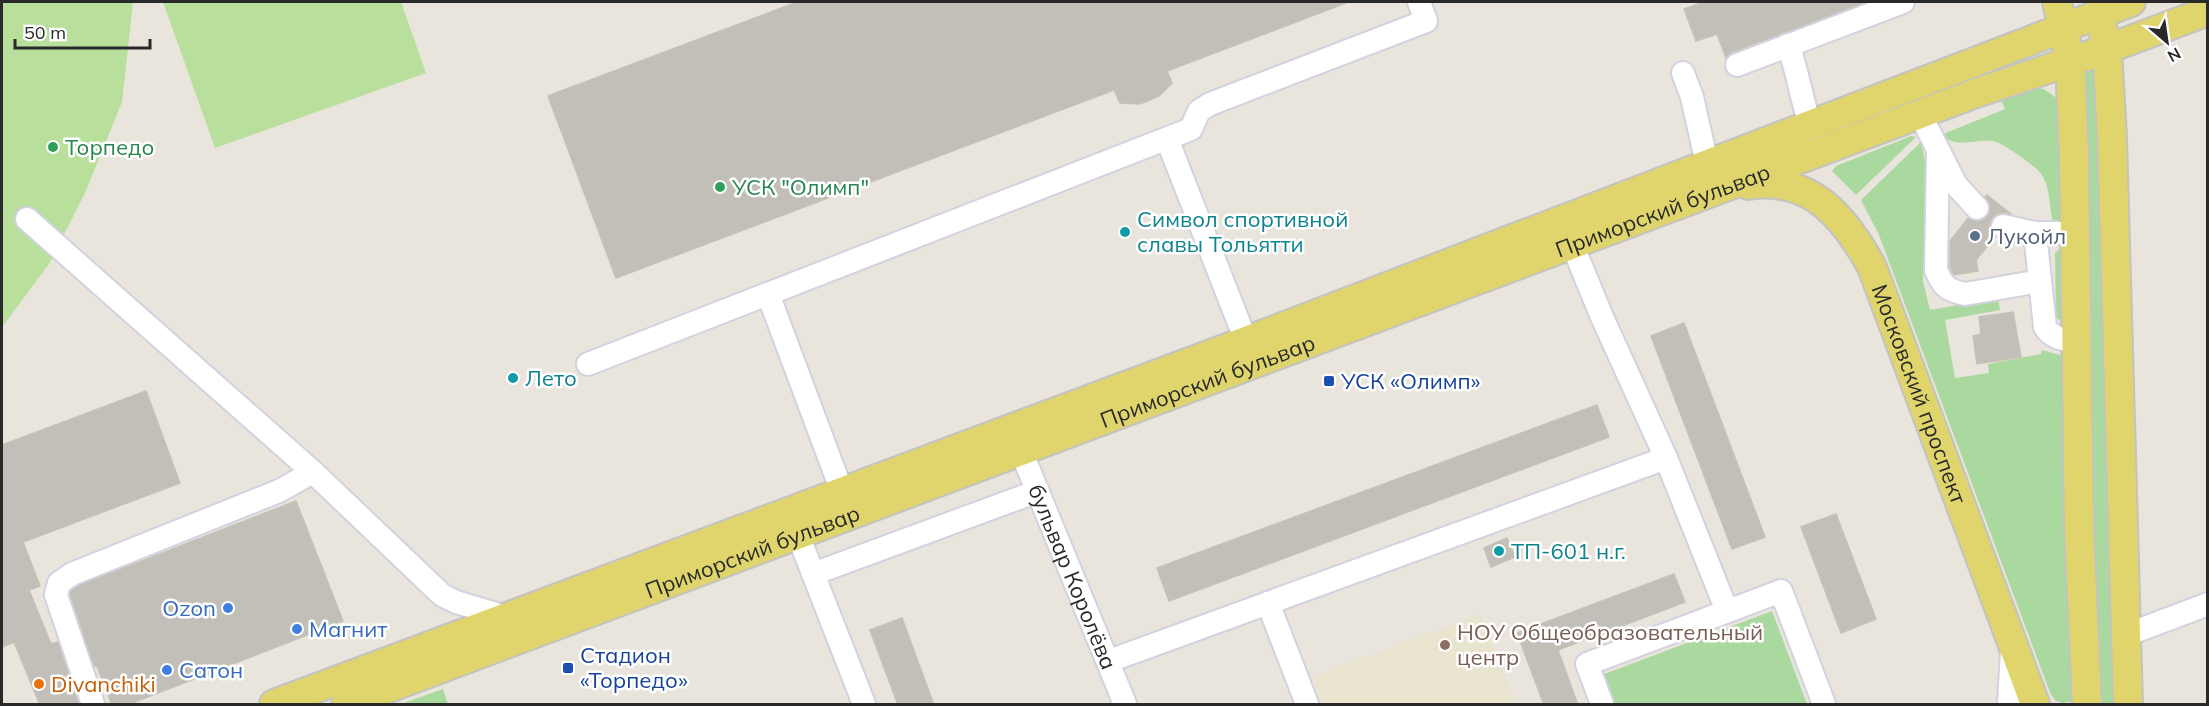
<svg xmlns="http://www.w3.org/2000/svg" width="2209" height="706" font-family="Mulish,sans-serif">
<rect width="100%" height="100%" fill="#e9e5dc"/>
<path fill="#e9e4cd" d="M1481 614 1515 704H1324L1313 677Z"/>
<path fill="#aad99f" d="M2092 67 2096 74 2111 612 2117 704H2100L2093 566 2083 70Z
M2033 87 2044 89 2059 100 2066 222 2053 223C2049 208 2051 187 2041 174 2036 166 2005 145 1996 142 1980 137 1953 151 1943 134L2005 109 2000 98Z
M1911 136 1916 137 1856 195 1832 171 1836 166Z
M1921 142 1926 165 1923 281 1930 310 1998 298 2000 310 1945 320 1955 378 1989 373 1988 364 2041 354 2042 350 2071 358 2073 701 2062 703 2056 701 2051 695 1879 235 1861 200Z
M2060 249 2065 250 2063 322 2057 318 2056 314 2055 253Z
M1772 611 1807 704H1609L1599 676Z
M443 689 448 704H401Z"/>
<path fill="#b8df9c" d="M2 2H133L122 102 85 193 49 264 2 327Z
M163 2H401L426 73 215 148Z"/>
<path fill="#c2bfb8" stroke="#c4c1b6" stroke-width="1.5" d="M797 2H1346V3L1167 71 1172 83 1159 96 1140 104 1120 103 1114 90 616 278 548 96Z
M1704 2H1866L1732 52 1726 58 1717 34 1696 41 1684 9Z
M1987 195 2011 214 1999 213 1993 217 1990 230 1995 237 1976 260 1978 271 1954 275 1950 267V241L1968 218 1979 221 1986 218 1990 206 1985 197Z
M2013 312 2021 357 1977 364 1973 336 1981 334 1979 317Z
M1684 323 1765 537 1732 549 1651 336Z
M146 391 180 483 23 542 40 586 29 590 51 644 58 642 79 705H40L14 642 2 647V445Z
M1597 405 1609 437 1169 601 1157 568Z
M296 501 343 621 127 705H112L97 666H94L70 594 71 591 78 586 134 564Z
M1836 514 1876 619 1841 633 1801 527Z
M1507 538 1515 557 1491 567 1484 548Z
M1674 574 1685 602 1558 650 1578 705H1544L1517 633Z
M902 618 934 705H898L870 630Z"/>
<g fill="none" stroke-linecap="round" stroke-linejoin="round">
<path stroke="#c3bfb8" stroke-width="22" stroke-dasharray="22 11" stroke-linecap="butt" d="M1977 208 2003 226"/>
<g stroke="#d2d2e0" stroke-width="26">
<g id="minor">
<path d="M1788 45C1798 72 1801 98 1810 124"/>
<path d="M1737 65 1903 2"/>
<path d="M1683 73 1692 97 1707 164"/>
<path d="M1920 114 1956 185 1977 208"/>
<path d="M1167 139 1246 341"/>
<path d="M1938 151 1936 270C1943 287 1947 290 1965 294L2040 281"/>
<path d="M27 219 313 472 442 595 456 602 506 617"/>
<path d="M2003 226 2035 233H2075"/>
<path d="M2035 233 2045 327C2052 339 2064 339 2078 342"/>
<path d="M1572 244 1602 317 1666 458 1727 611"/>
<path d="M768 294 847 505"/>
<path d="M588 364 1191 129 1199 111 1210 104 1426 21 1419 2"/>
<path id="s1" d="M1021 451 1125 704"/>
<path d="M798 535 864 704"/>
<path d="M813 574 1038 491"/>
<path d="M1268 603 1307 704"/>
<path d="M2126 635 2208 604"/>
<path d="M1109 661 1666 458"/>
<path d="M93 704 56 595 59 583 72 574 279 491 313 472"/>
<path d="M1602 704 1587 664 1781 591 1824 704"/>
<path d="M2009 704 2012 650"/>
</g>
</g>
<g stroke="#c3c3c3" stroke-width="32">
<g id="major">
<path d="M2057 2 2070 61 2074 159 2079 529 2087 704"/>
<path d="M2103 30 2107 49 2112 137 2128 704"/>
<path id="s2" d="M1748 185C1811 175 1845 218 1872 267L2035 704"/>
<path d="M274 704 1246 341 2131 2"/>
<path id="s3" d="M346 704 1976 93 2107 49 2208 11"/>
</g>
</g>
<use href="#minor" stroke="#fff" stroke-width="22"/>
<use href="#major" stroke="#dfd56c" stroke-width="28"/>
</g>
<g fill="#2e9e5b" stroke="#fff" stroke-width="2">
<circle cx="53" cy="147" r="6"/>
<circle cx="720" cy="187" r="6"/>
</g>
<g fill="#0f9aa8" stroke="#fff" stroke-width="2">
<circle cx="1125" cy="232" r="6"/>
<circle cx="513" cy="378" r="6"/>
<circle cx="1499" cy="551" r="6"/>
</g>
<circle fill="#5c6f8a" stroke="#fff" stroke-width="2" cx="1975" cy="236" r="6"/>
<g fill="#1a4fb4" stroke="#fff" stroke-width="2">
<rect x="1323" y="375" width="12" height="12" rx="3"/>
<rect x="562" y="662" width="12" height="12" rx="3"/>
</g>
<g fill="#3f7fe0" stroke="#fff" stroke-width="2">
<circle cx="228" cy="608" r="6"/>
<circle cx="297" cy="629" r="6"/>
<circle cx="167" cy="670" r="6"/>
</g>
<circle fill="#8d6e63" stroke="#fff" stroke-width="2" cx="1445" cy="645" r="6"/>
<circle fill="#e8710a" stroke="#fff" stroke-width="2" cx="39" cy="684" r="6"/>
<g text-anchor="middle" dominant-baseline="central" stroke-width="5" stroke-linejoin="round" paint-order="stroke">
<g font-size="22" fill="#27864d" stroke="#fff" text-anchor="start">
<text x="65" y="147">Торпедо</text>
<text x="732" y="187">УСК "Олимп"</text>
</g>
<g font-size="22" fill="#292929" stroke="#fff">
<text stroke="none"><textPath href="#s3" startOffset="1406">Приморский бульвар</textPath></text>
<text stroke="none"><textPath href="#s3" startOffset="920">Приморский бульвар</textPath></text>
<text stroke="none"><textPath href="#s2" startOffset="296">Московский проспект</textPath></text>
<text stroke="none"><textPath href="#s3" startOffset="434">Приморский бульвар</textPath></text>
<text stroke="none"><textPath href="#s1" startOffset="136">бульвар Королёва</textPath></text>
</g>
<g font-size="22" fill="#0d838f" stroke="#fff" text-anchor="start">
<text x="1137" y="219">Символ спортивной<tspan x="1137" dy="25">славы Тольятти</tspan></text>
<text x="525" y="378">Лето</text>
<text x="1511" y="551">ТП-601 н.г.</text>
</g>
<g font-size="22" fill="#4e5e75" stroke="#fff" text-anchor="start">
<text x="1987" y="236">Лукойл</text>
</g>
<g font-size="22" fill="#164399" stroke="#fff" text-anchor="start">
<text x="1341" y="381">УСК «Олимп»</text>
<text x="580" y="655">Стадион<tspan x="580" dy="25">«Торпедо»</tspan></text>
</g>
<g font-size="22" fill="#366cbe" stroke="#fff" text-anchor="start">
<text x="216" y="608" text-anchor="end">Ozon</text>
<text x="309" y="629">Магнит</text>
<text x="179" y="670">Сатон</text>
</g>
<g font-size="22" fill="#785e54" stroke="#fff" text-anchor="start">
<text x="1457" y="632">НОУ Общеобразовательный<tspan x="1457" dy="25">центр</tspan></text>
</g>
<g font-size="22" fill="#c56008" stroke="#fff" text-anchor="start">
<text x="51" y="684">Divanchiki</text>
</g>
</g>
<rect width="2209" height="706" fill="none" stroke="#292929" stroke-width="6"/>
<g transform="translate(2167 42) rotate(151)" stroke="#ffffff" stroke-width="4.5" paint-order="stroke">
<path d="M0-4.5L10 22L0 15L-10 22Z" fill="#292929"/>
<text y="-9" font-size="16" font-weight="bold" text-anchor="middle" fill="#292929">N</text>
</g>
<path d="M15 39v9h135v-9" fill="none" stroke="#292929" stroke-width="3"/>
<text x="24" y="39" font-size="18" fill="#292929" stroke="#ffffff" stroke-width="4.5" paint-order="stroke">50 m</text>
</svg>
